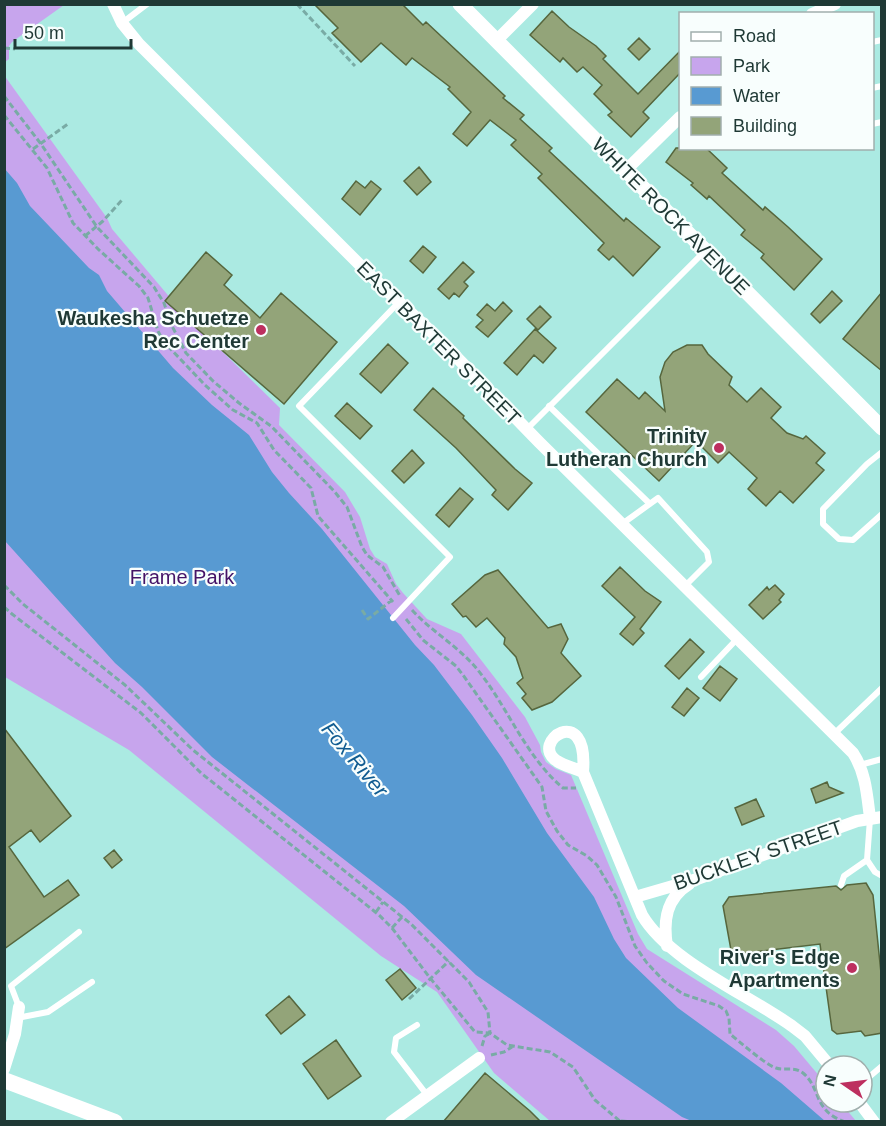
<svg xmlns="http://www.w3.org/2000/svg" width="886" height="1126" font-family="Helvetica,sans-serif">
<rect width="100%" height="100%" fill="#abeae2"/>
<path fill="#c7a5ed" d="M5 4H64V5L12 42 9 46V59L5 62Z
M4 75 107 218 112 229 183 313 280 408 279 425 345 492 360 517 370 549 375 557 387 564 396 584 403 593 427 619 461 634 525 717 540 745 541 752 546 762 556 769 571 775 638 934 647 949 776 1030 794 1046 826 1084V1102H840L856 1121H550L494 1073 437 992 381 956 129 750 5 677Z"/>
<path fill="#589ad2" d="M4 168 17 183 30 206 89 268 99 275 107 291 173 368 212 405 249 435 272 472 289 493 322 529 415 645 434 665 472 715 502 758 547 833 594 897 614 939 626 958 678 1008 781 1083 825 1121 694 1122 682 1117 476 975 404 906 212 757 142 687 115 663 5 541Z"/>
<path fill="#93a479" stroke="#56663d" stroke-width="1.5" d="M314 4H402L423 25 426 22 505 96 503 98 524 115 520 119 552 148 549 151 624 221 626 218 660 247 633 276 613 256 609 260 598 250 604 243 538 178 542 174 511 145 516 140 490 120 467 146 453 134 471 112 448 89 450 87 412 58 406 65 381 43 361 62 332 33 338 28Z
M552 11 569 27 596 46 606 56 603 59 638 94 681 50V72L643 112 649 118 631 137 608 115 612 112 594 94 602 85 583 67 577 72 563 58 560 62 530 35Z
M639 38 650 49 639 60 628 49Z
M676 148H706L727 168 722 173 763 210 765 207 788 227 822 259 794 290 761 258 764 254 741 235 745 230 709 196 707 199 691 185 693 183 666 162Z
M419 167 431 182 417 195 404 181Z
M356 181 365 188 371 181 381 189 360 215 342 199Z
M423 246 436 257 423 273 410 261Z
M206 252 232 275 224 285 260 318 281 293 337 342 284 404 165 301Z
M463 262 474 272 464 282 468 286 459 297 454 293 449 299 438 289Z
M832 291 842 301 820 323 811 314Z
M882 292V371L843 339Z
M503 302 512 311 488 337 476 327 483 320 477 315 487 304 495 311Z
M540 306 551 317 538 330 527 319Z
M535 329 556 348 543 363 534 355 517 375 504 363Z
M388 344 408 363 381 393 360 374Z
M687 345H702L708 354 732 377 729 385 747 402 761 388 781 407 771 418 787 433 803 439 806 436 825 453 816 463 824 470 793 503 780 491 766 506 748 489 757 478 729 452 718 463 696 441 659 481 586 412 617 379 639 399 645 392 665 411 660 377 665 362 673 352Z
M433 388 464 416 463 418 515 469 532 483 508 510 492 495 496 490 456 448 414 410Z
M347 403 372 426 360 439 335 416Z
M412 450 424 463 404 483 392 471Z
M460 488 473 499 449 527 436 515Z
M620 567 645 591 661 602 640 629 644 633 633 645 620 634 635 617 602 586Z
M498 570 548 628 561 624 568 639 561 653 581 676 552 702 532 710 522 698 526 694 517 683 523 678 516 657 504 644 505 638 487 618 476 627 466 616 463 617 452 604 485 575Z
M775 585 784 594 779 600 781 602 763 619 749 605 767 587 769 590Z
M690 639 704 652 679 679 665 666Z
M720 666 737 679 720 701 703 688Z
M687 688 699 698 684 716 672 707Z
M4 728 71 816 40 842 31 830 9 847 44 897 68 880 79 895 4 949Z
M827 782 829 787 843 793 816 803 811 789Z
M756 799 764 816 742 825 735 808Z
M114 850 122 860 112 868 104 858Z
M866 883 873 895 882 983V1033L865 1036 861 1031 837 1034 832 1030 820 944 736 954 731 950 723 906 729 897 836 886 841 890 847 885Z
M400 969 416 988 402 1000 386 980Z
M289 996 305 1015 281 1034 266 1015Z
M336 1040 361 1076 328 1099 303 1064Z
M485 1073 530 1111 541 1122H443Z"/>
<g fill="none" stroke-linecap="round" stroke-linejoin="round">
<path stroke="#79aba5" stroke-width="3" stroke-dasharray="6 3" stroke-linecap="butt" d="M297 4 355 66
M4 48 15 49
M4 96 41 144 97 227 154 287 164 303 172 326 186 353 213 381 239 403 271 426 334 491 347 507 362 547 367 555 383 567 400 596
M4 115 47 168 73 223 99 250 139 286 148 298 158 331 163 341 205 385 233 410 257 423 274 450 311 488 318 516 393 602
M33 149 68 124
M85 236 103 221 122 200
M4 585 23 604 125 685 193 750 411 924 469 982 488 1012 490 1033
M4 607 12 614 141 713 201 773 379 915 392 928 430 978 475 1032 490 1033 507 1045 550 1052 573 1067 595 1100 621 1122
M362 610 368 619 392 600
M412 610C432 632 458 646 477 669 508 707 525 756 563 788H576
M406 619 423 640 456 666 463 675 542 787 546 811 557 831 568 845 587 856 597 865 616 897 635 946 647 963 664 981 683 994 719 1006 726 1011 729 1018 730 1034C740 1042 766 1065 776 1068 785 1071 794 1066 803 1073 822 1089 812 1110 845 1122
M376 912 383 902
M392 928 402 917
M409 999 449 961
M482 1046 485 1036 489 1034
M491 1055 504 1052 512 1047
M621 1121 634 1122"/>
<path stroke="#fff" stroke-width="6" d="M122 23 147 4
M872 42 882 40
M872 88 882 86
M872 124 882 122
M549 406 650 504
M527 429 704 252
M882 452 867 464 823 509V524L839 539 853 540 882 514
M622 524 658 498 707 552 709 562 685 586
M393 618 450 557 299 406 399 302
M701 677 737 639
M834 734 882 688
M860 765 882 759
M867 860 875 872 882 876
M841 885 844 876 867 860 870 819
M19 1007 11 986 79 932
M17 1018 48 1012 92 982
M417 1025 396 1038 394 1052 427 1095
M862 1083 882 1066"/>
<path stroke="#fff" stroke-width="12" d="M113 4 122 23 139 44 370 275 437 337 539 442 853 753C866 773 867 795 870 818
M812 14 835 4
M496 41 533 4
M626 170 680 117
M583 772C575 768 564 766 557 761 528 743 589 700 583 772L642 915C669 961 747 994 792 1026L805 1036 830 1066
M635 897 697 879 857 821 882 817
M667 946C663 921 666 898 689 884
M4 1069 15 1034 19 1007
M859 1102 874 1122
M391 1122 479 1058"/>
<path stroke="#fff" stroke-width="15" d="M460 4 882 428"/>
<path stroke="#fff" stroke-width="16" d="M4 1080 115 1122"/>
</g>
<g fill="#bd2f5f" stroke="#f8fefd" stroke-width="2">
<circle cx="261" cy="330" r="6"/>
<circle cx="719" cy="448" r="6"/>
<circle cx="852" cy="968" r="6"/>
</g>
<g text-anchor="middle" dominant-baseline="central" stroke-width="4.5" stroke-linejoin="round" paint-order="stroke">
<g font-size="20" fill="#1f3935" stroke="#f8fefd">
<text transform="translate(671 216) rotate(45)">WHITE ROCK AVENUE</text>
<text transform="translate(439 343) rotate(45)">EAST BAXTER STREET</text>
<text transform="translate(758 855) rotate(-19)">BUCKLEY STREET</text>
</g>
<g font-size="20" font-weight="bold" fill="#1f3935" stroke="#f8fefd" text-anchor="end">
<text x="249" y="318">Waukesha Schuetze<tspan x="249" dy="23">Rec Center</tspan></text>
<text x="707" y="436">Trinity<tspan x="707" dy="23">Lutheran Church</tspan></text>
<text x="840" y="957">River's Edge<tspan x="840" dy="23">Apartments</tspan></text>
</g>
<g font-size="20" fill="#441367" stroke="#f8fefd">
<text x="182" y="577">Frame Park</text>
</g>
<g font-size="21" font-style="italic" fill="#105c91" stroke="#f8fefd">
<text transform="translate(355 759) rotate(50)">Fox River</text>
</g>
</g>
<rect width="886" height="1126" fill="none" stroke="#1f3935" stroke-width="12"/>
<rect x="679" y="12" width="195" height="138" fill="#f8fefd" stroke="#a1afad" stroke-width="1.5"/>
<rect x="691" y="32" width="30" height="9" fill="#ffffff" stroke="#a1afad" stroke-width="1.5"/>
<text x="733" y="42" font-size="18" fill="#1f3935">Road</text>
<rect x="691" y="57" width="30" height="18" fill="#c7a5ed" stroke="#a1afad" stroke-width="1.5"/>
<text x="733" y="72" font-size="18" fill="#1f3935">Park</text>
<rect x="691" y="87" width="30" height="18" fill="#589ad2" stroke="#a1afad" stroke-width="1.5"/>
<text x="733" y="102" font-size="18" fill="#1f3935">Water</text>
<rect x="691" y="117" width="30" height="18" fill="#93a479" stroke="#a1afad" stroke-width="1.5"/>
<text x="733" y="132" font-size="18" fill="#1f3935">Building</text>
<g transform="translate(844 1084) rotate(284)"><circle r="28" fill="#f8fefd" stroke="#a1afad" stroke-width="1.5"/>
<path d="M0-4.5L10 22L0 15L-10 22Z" fill="#bd2f5f"/>
<text y="-9" font-size="16" font-weight="bold" text-anchor="middle" fill="#1f3935">N</text>
</g>
<path d="M15 39v9h116v-9" fill="none" stroke="#1f3935" stroke-width="3"/>
<text x="24" y="39" font-size="18" fill="#1f3935" stroke="#f8fefd" stroke-width="4.5" paint-order="stroke">50 m</text>
</svg>
